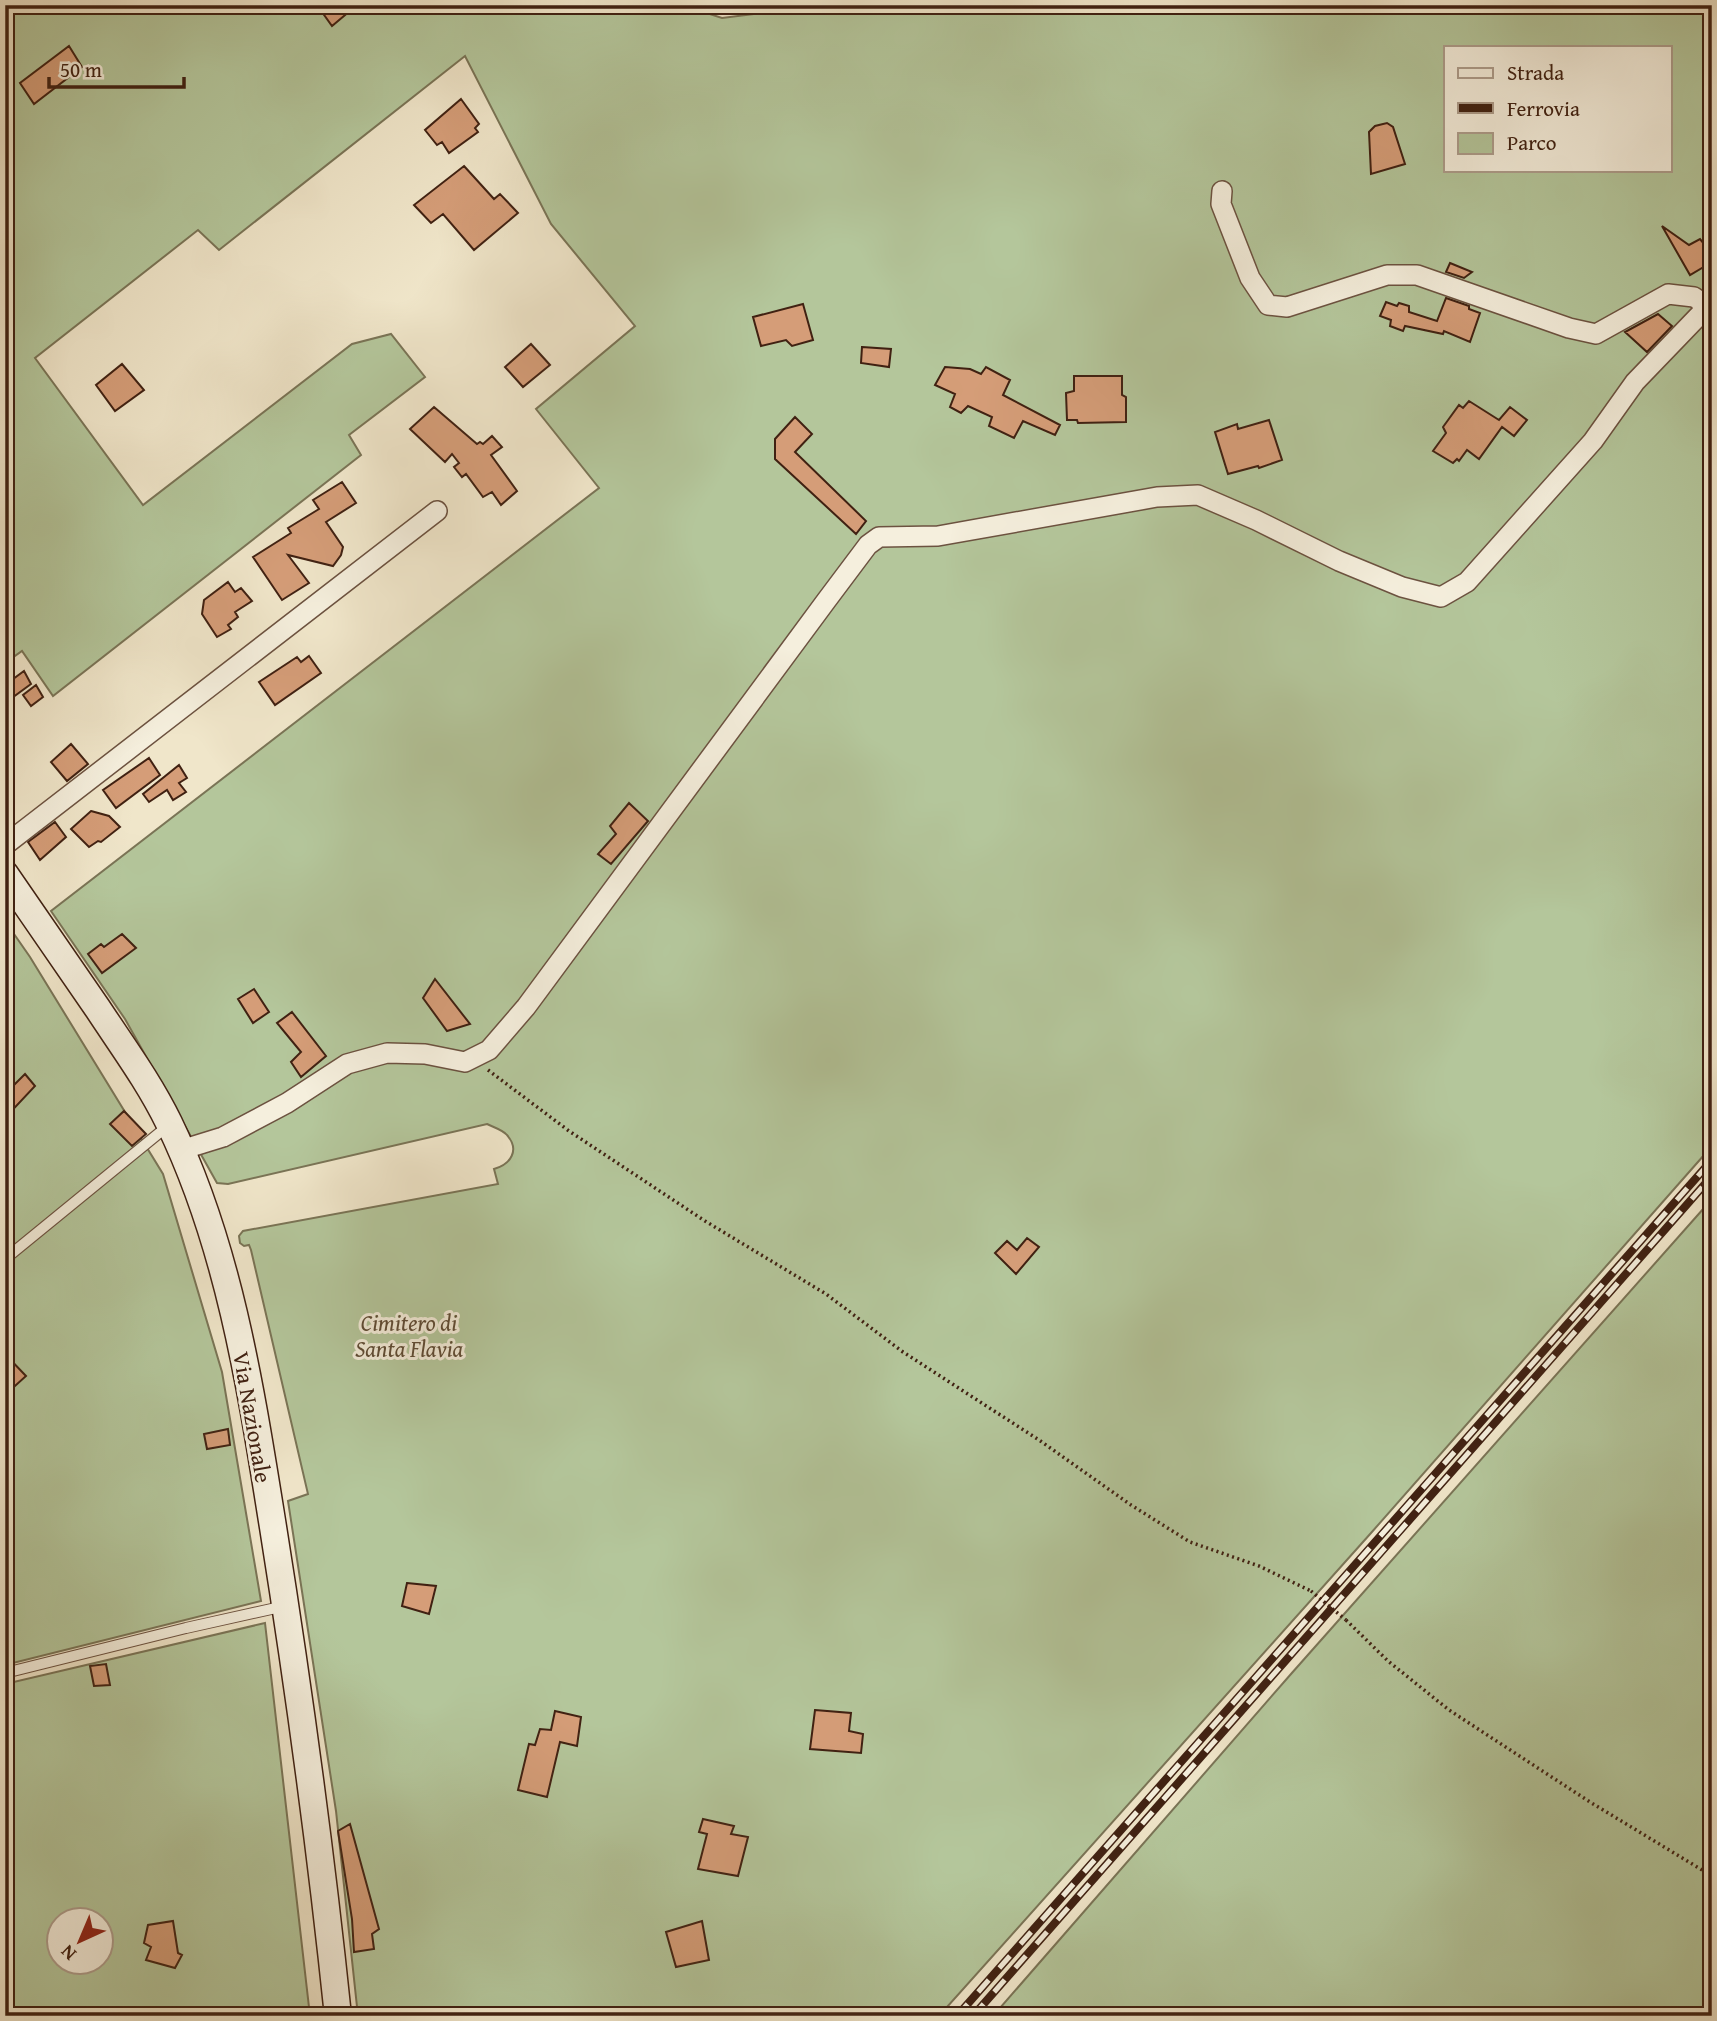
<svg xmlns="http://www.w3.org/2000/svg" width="1717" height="2021" font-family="'Gentium Book Plus',serif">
<rect width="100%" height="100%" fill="#f0e6ca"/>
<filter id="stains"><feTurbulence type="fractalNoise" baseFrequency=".00286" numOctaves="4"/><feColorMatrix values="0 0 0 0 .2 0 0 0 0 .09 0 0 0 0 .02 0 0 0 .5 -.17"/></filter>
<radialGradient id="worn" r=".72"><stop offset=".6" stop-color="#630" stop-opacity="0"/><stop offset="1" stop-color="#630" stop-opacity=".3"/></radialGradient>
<path fill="#b4c69b" stroke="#7a7456" stroke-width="2" fill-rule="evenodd" d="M5 5H682L722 18 827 5H1712V1146L1371 1533 939 2016H358L336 1811 288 1501 308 1494 251 1250 249 1245 244 1246 240 1243 239 1236 243 1231 498 1184 494 1169C511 1164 520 1150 507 1135 503 1130 493 1127 487 1124L228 1184 217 1183 125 1019 51 911 599 488 536 409 635 326 551 224 465 56 219 250 198 230 35 358 143 505 352 344 391 334 425 377 349 435 361 455 53 696 22 651 5 663ZM1446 47H1670V170H1446Z
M5 921 30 957 163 1174 222 1372 261 1601 5 1665Z
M1712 1199V2016H993L1291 1674Z
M265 1623 310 2016H5V1684ZM60 1920H102V1962H60Z"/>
<path fill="#d59d78" stroke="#402112" stroke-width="2" d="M317 5H357L332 26Z
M69 46 82 67 34 104 20 83Z
M461 99 479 124 475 128 478 132 449 153 442 142 437 145 425 130Z
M1387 123 1393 127 1405 164 1371 174 1369 132 1375 126Z
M464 166 494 199 500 194 518 213 474 250 443 214 431 223 414 205Z
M1662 226 1689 245 1700 239 1705 245 1712 243V262L1690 275Z
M1450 263 1472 272 1464 278 1446 272Z
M1446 298 1469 306V309L1480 313 1470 342 1444 331 1443 334 1405 326 1403 331 1390 326 1391 320 1380 316 1386 302 1397 306 1399 303 1409 306V312L1437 321Z
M803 304 813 340 792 346 786 340 761 346 753 317Z
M1658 314 1672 326 1647 352 1625 332Z
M531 344 550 365 523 387 505 367Z
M862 347 891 349 889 367 861 363Z
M122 364 144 390 115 411 96 385Z
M945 367 970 369 981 374 986 367 1010 380 1003 395 1060 425 1055 435 1023 421 1014 438 989 426 992 417 968 406 961 413 950 407 955 394 935 385Z
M1074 376H1122V395L1126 397V422L1078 423 1077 420H1067L1066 393 1074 391Z
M1469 401 1499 420 1510 407 1527 420 1514 436 1502 427 1479 459 1467 450 1459 461 1457 459 1453 463 1433 451 1446 433 1443 427 1459 405 1463 408Z
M434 407 477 444 480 442 483 444 492 436 502 447 491 455 517 491 501 505 492 492 483 497 466 474 462 477 454 467 459 463 452 454 445 462 410 429Z
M795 417 812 434 795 452 866 521 856 534 775 459V439Z
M1269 420 1282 460 1259 468 1258 466 1228 474 1215 432 1237 424 1238 429Z
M342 482 356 503 326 522 343 547 341 555 333 566 288 555 309 583 282 600 253 557 291 533 288 528 319 509 313 500Z
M228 582 235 592 241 588 252 601 235 612 238 617 228 625 231 629 217 637 202 614 204 600Z
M309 656 321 673 275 705 259 682 297 657 301 662Z
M24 671 31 684 5 703V685Z
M36 685 43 697 31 706 23 695Z
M71 744 88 764 67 781 51 762Z
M149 758 160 775 116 808 103 790Z
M179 765 187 778 179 783 186 792 173 800 167 790 149 802 143 794Z
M629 803 648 821 611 864 598 854 616 834 610 826Z
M91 811 109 816 120 827 101 842 98 841 89 847 71 829Z
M55 822 66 837 40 860 28 842Z
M122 934 136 948 102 973 88 954 101 944 104 947Z
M435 979 470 1024 447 1031 423 998Z
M254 989 269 1012 253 1023 238 999Z
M292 1012 326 1056 301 1077 291 1062 301 1052 277 1023Z
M25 1074 35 1086 5 1118V1094Z
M124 1111 146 1134 132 1146 110 1124Z
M1027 1238 1039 1247 1016 1274 995 1253 1007 1241 1017 1250Z
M5 1354 26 1376 5 1395Z
M228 1429 230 1445 207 1449 204 1434Z
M407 1583 436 1586 429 1614 402 1606Z
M106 1664 110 1685 94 1686 90 1666Z
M815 1710 851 1713 849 1731 863 1734 861 1753 810 1749Z
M555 1711 581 1717 577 1746 560 1742 547 1797 518 1790 529 1744 535 1745 540 1729 551 1730Z
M703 1819 734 1826 731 1834 748 1837 738 1876 698 1869 707 1834 699 1832Z
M350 1824 379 1929 372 1934 374 1949 354 1952 352 1919 338 1831Z
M173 1921 178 1953 182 1955 175 1968 146 1960 151 1947 144 1943 148 1925Z
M702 1921 709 1960 676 1967 666 1932Z"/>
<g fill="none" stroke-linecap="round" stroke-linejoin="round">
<g stroke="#6c5240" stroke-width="12">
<path id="lane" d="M5 1259 169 1125
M5 1673 186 1628 285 1606"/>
</g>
<g stroke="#6c5240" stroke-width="22">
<path id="street" d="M1222 191 1221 204 1250 278 1268 305 1287 307 1387 275H1417L1569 328 1596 334 1668 294 1694 297 1707 306
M5 845 437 511
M181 1150 223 1137 287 1103 347 1064 387 1053 425 1054 465 1062 489 1050 526 1007 826 601 868 545 879 537 938 536 1157 497 1198 495 1256 520 1339 561 1402 587 1441 597 1467 582 1593 441 1635 382 1712 302"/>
</g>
<g stroke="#402112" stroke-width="29">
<path id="secondary" d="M5 874C36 919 67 964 98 1009 123 1047 149 1082 169 1123 230 1249 251 1390 273 1527 299 1690 321 1852 338 2016"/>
</g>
<path stroke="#402112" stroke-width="3.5" stroke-dasharray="2 3.5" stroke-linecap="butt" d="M488 1070 569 1131 705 1221 826 1294 903 1352 1039 1440 1131 1505 1190 1542 1259 1566 1311 1591
M1346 1620 1388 1661 1449 1710 1590 1802 1712 1876"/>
<use href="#lane" stroke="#f5efdd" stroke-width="10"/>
<use href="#street" stroke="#f5efdd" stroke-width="19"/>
<use href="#secondary" stroke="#f5efdd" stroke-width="26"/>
<g stroke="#402112" stroke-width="8">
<path id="rail" d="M957 2016 1712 1160
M973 2016 1712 1176"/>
</g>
<use href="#rail" stroke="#f5efdd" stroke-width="5" stroke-dasharray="16" stroke-linecap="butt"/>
<path stroke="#402112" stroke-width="3.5" stroke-dasharray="2 3.5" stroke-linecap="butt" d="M1311 1591 1346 1620"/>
</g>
<g text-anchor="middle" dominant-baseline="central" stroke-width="6" stroke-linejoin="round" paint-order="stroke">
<g font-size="23" font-style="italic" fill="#5d4a34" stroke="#f5efdd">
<text x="409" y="1322">Cimitero di<tspan x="409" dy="26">Santa Flavia</tspan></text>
</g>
<g font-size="23" fill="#402112" stroke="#f5efdd">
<text transform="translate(253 1417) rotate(80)">Via Nazionale</text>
</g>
</g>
<rect width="1717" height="2021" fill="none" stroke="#f0e6ca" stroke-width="28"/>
<rect x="7" y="7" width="1703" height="2007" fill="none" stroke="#402112" stroke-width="3.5"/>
<rect x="14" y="14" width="1689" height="1993" fill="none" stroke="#402112" stroke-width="2"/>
<rect x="1444" y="46" width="228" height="126" fill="#f5efdd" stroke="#ad9d8c" stroke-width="2"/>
<rect x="1458" y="68" width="35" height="10" fill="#f5efdd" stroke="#ad9d8c" stroke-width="2"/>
<text x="1507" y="80" font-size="21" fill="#402112">Strada</text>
<rect x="1458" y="103" width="35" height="10" fill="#402112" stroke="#ad9d8c" stroke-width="2"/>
<text x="1507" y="116" font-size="21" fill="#402112">Ferrovia</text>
<rect x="1458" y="133" width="35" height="21" fill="#b4c69b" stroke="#ad9d8c" stroke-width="2"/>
<text x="1507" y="150" font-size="21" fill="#402112">Parco</text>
<g transform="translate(80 1941) rotate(224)"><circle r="33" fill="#f5efdd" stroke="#ad9d8c" stroke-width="2"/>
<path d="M0-5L12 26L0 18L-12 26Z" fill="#8f2418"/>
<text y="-10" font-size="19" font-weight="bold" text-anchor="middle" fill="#402112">N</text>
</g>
<path d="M49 77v10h135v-10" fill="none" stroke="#402112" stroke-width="3.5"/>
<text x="60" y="77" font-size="21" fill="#402112" stroke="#f5efdd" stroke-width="5" paint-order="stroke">50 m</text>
<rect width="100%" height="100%" filter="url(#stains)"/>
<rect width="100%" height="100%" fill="url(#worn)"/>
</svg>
